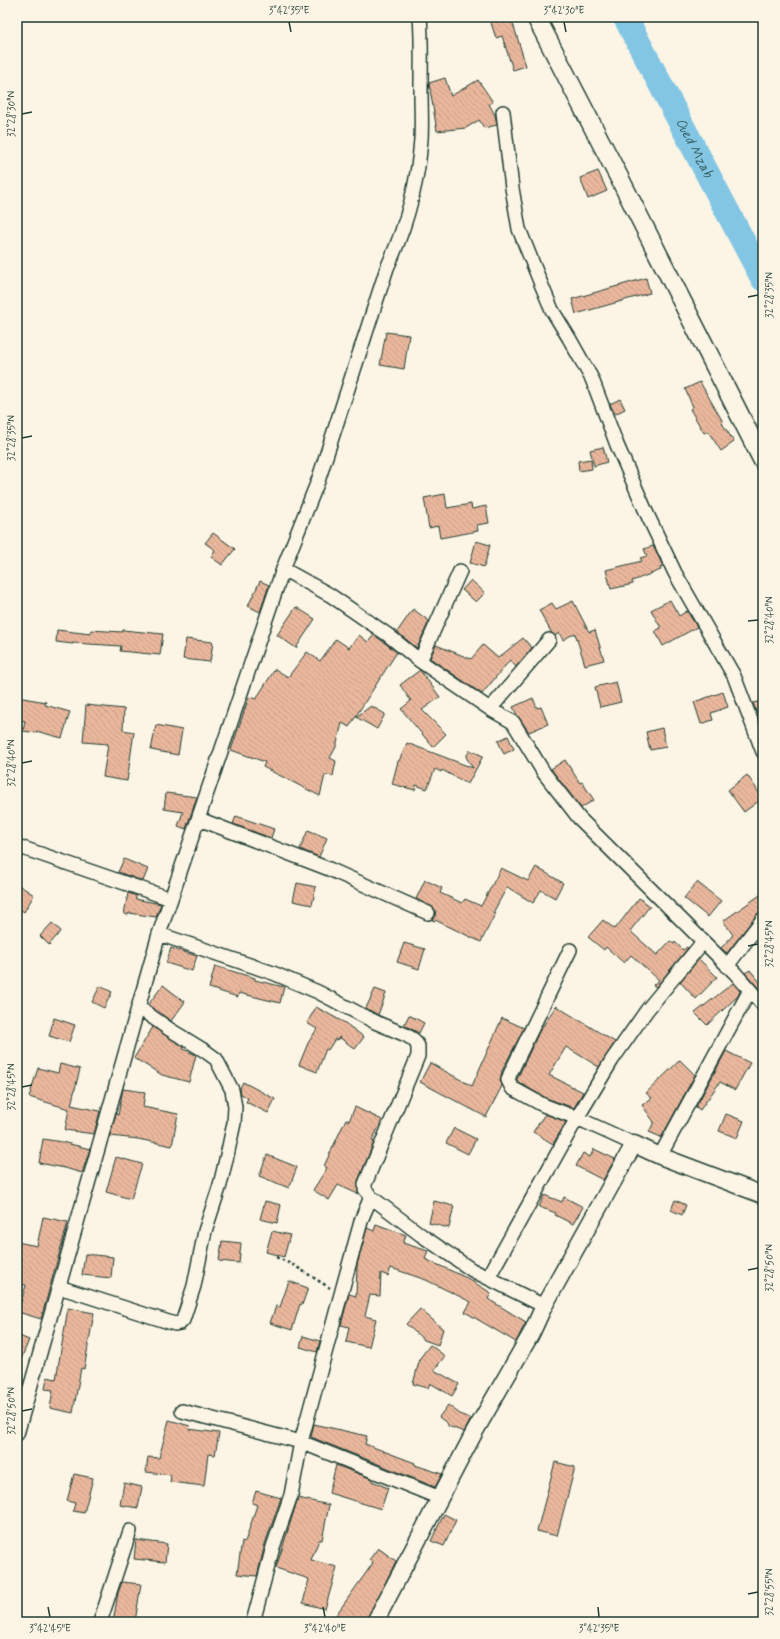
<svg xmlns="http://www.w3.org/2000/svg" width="780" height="1639" font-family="Mynerve,sans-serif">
<defs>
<pattern id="building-back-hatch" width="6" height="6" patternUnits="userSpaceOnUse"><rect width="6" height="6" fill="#eab79c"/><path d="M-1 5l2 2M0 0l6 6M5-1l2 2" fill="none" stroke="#c89e87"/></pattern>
</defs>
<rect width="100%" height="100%" fill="#fcf5e5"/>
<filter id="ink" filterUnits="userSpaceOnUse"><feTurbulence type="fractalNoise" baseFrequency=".025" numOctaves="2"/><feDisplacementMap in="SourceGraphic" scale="8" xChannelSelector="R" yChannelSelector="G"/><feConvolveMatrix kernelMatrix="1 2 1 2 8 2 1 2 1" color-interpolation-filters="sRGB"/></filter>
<g filter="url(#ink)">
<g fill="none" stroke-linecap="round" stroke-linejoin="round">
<path stroke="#83c6e4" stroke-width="25" id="s1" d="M625 17 763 279"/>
</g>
<path fill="url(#building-back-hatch)" stroke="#1f3d34" d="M489 17H511L526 66 513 70 502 36 496 38Z
M445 78 451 96 478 80 493 102 489 104 495 115 497 125 484 128 479 120 466 128 437 131 429 83Z
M598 171 607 191 588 199 580 178Z
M646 278 650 293 576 314 572 299Z
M386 332 409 335 404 369 380 365Z
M700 382 723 422 722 423 734 442 721 451 708 431 704 433 690 409 693 407 685 389Z
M620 399 625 409 615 414 610 404Z
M603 447 607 462 594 466 590 450Z
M591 459 592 469 579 471 578 461Z
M445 494 447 508 471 504 472 509 486 506 489 523 477 525 478 531 440 538 438 526 429 528 424 498Z
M213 533 235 549 222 565 211 557 215 550 205 543Z
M476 541 490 545 484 567 470 563Z
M653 546 663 566 660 567 661 570 632 581 633 584 611 589 606 570 642 561 640 558 647 556 644 549Z
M471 580 485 593 476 602 462 590Z
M260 581 269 585 260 612 248 606Z
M670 600 679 616 687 611 697 627 663 646 655 631 661 628 651 610Z
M573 601 589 632 595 630 604 660 585 665 575 633 563 640 559 633 555 636 551 632 539 610 552 603 556 609Z
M296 607 315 619 296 648 277 635Z
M413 609 429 621 417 648 397 632Z
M57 630 91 634V630L122 632 123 630 163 634 160 655 120 651 121 646 73 643V644L56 642Z
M359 635 368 642 374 635 397 652 349 727 342 723 336 747 330 758 336 761 333 776 325 775 320 796 263 767 265 762 231 750 249 697 256 699 275 669 288 677 307 652 320 661 336 639 349 648Z
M523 638 532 648 516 667 510 660 482 694 430 658 436 645 471 659 483 645 498 658Z
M186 639 213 642 210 662 183 659Z
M420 670 440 697 422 710 446 734 433 747 401 709 411 701 400 685Z
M616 682 621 702 600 707 595 687Z
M723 692 728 707 711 713 713 720 701 724 694 702Z
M17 697 46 702 45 705 70 712 62 738 36 731V733L23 731 25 721 17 720Z
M533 698 537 708 541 707 548 724 529 732 517 715 513 707Z
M763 701V714L758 716 753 703Z
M86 705 124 709 123 730 134 732 127 781 103 777 108 744 83 742Z
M371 706 385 714 377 729 356 717Z
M156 725 182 730 178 755 151 750Z
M662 728 666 747 650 750 646 732Z
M508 736 514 749 504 754 498 741Z
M407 743 473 768 466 757 470 750 483 756 468 784 442 770 441 772 435 769 427 789 416 785 415 790 392 784 398 761H399Z
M565 760 580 783 582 782 594 800 581 808 551 769Z
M747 775 763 798 744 812 728 790Z
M166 793 197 797 186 829 178 826 183 812 164 809Z
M236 816 274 829 271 838 233 824Z
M308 830 327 838 319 857 300 849Z
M124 859 148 869 143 881 118 872Z
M536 867 563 883 555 898 541 890 533 903 507 887 493 913 495 914 481 942 435 920V921L432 920 435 916 434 908 416 899 425 880 442 888 440 893 462 903 465 899 481 906 501 868 528 881Z
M697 882 721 901 708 917 684 898Z
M297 883 316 887 312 905 293 901Z
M17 884 34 895 24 912 17 907Z
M128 893 137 896 135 899 161 904 156 917 129 913 128 915 124 914Z
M763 893V911L757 914 727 953 721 948 733 935 723 921Z
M639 898 650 906 630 931 657 955 670 941 674 944 675 942 683 950 687 947 688 948 656 987 653 985 659 980 631 955 624 963 606 947 604 950 588 937 603 920 615 929Z
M52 923 61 931 49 945 40 936Z
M404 943 425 949 419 969 397 962Z
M171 948 197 956 192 971 166 963Z
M699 959 717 977 696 999 680 982Z
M215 966 255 978V980L284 987 280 1003 239 993 238 997 209 988Z
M750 970 763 986V993L745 973Z
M733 983 740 991 738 996 707 1025 695 1013Z
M163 985 185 1002 171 1021 148 1005Z
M100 986 112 992 104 1008 92 1002Z
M375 989 386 993 378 1015 366 1008Z
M556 1006 615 1042 599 1067 566 1047 549 1075 583 1092 574 1108 546 1098 518 1082 517 1079 539 1032Z
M316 1007 345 1023 364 1037 355 1049 339 1037 338 1040 335 1039 328 1050 326 1049 317 1072 299 1065 308 1043 317 1029 307 1023Z
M409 1015 424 1023 419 1033 404 1025Z
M54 1018 75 1025 69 1042 49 1036Z
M502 1018 524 1028 502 1071 500 1080 502 1086 486 1117 420 1082 430 1063 472 1086Z
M153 1027 184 1047 183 1049 196 1055 189 1082 162 1075 134 1058Z
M726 1051 750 1063 735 1090 720 1082 700 1110 696 1107Z
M680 1060 695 1075 661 1138V1137L649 1132 654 1122 642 1105 652 1098 646 1093Z
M60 1064 80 1069 71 1105 100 1111 94 1134 65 1130 69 1109 29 1097 38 1068 58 1073Z
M243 1082 275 1099 268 1113 246 1102 248 1098 241 1094 240 1088Z
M123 1089 145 1092 143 1107 178 1114 172 1146 138 1139 110 1136 116 1114 118 1115Z
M355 1107 382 1120 372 1141 374 1142 358 1181V1194L338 1185 329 1200 313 1190 327 1168 324 1166 346 1119 349 1121Z
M545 1114 566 1122 553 1144 533 1132Z
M726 1114 744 1121 737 1138 719 1131Z
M454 1128 476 1139 468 1154 446 1143Z
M43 1139 62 1142 90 1149 82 1173 65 1168 39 1163Z
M594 1149 615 1159 603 1180 576 1166 583 1153 590 1157Z
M267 1155 297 1167 289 1188 259 1176Z
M116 1157 142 1164 131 1199 106 1192Z
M544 1195 562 1202 564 1197 583 1207 573 1224 555 1215 556 1213 539 1207Z
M675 1200 686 1205 682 1215 671 1210Z
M265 1201 281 1205 277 1223 260 1219Z
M434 1201 454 1206 449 1228 429 1223Z
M43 1217 68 1222 41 1319 18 1312 26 1285 17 1283V1242L37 1246Z
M376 1224 406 1235 403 1243 428 1251 425 1259 467 1278 491 1293 488 1299 526 1322 516 1342 465 1312 471 1302 426 1280 391 1268 388 1276 381 1273 380 1296 370 1295 365 1316 376 1319 369 1347 346 1342 349 1327 341 1325 349 1294 356 1296 357 1265 367 1228 374 1231Z
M272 1231 290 1235 284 1257 266 1252Z
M222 1241 241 1243 239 1263 219 1261Z
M85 1254 113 1257 111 1278 82 1275Z
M289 1281 308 1288 302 1305 300 1304 292 1330 270 1323 276 1306 280 1307Z
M68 1308 94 1313 84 1369 81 1368 73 1413 50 1408 53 1390 45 1389 47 1377 56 1379Z
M420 1309 443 1329 438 1345 424 1340 406 1324Z
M17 1335 29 1340 17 1369Z
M303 1336 320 1341 317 1352 300 1347Z
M430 1345 445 1356 434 1370 459 1384 452 1396 430 1383 428 1388 413 1384 420 1358Z
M448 1405 460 1414 471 1419 464 1432 448 1426V1424L439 1417Z
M169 1420 190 1426 189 1429 219 1433 215 1455 208 1454 204 1486 170 1482 171 1475 146 1472 148 1457 159 1458Z
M314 1424 367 1436 365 1444 415 1463V1465L442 1474 435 1487 311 1437Z
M555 1462 575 1467 557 1536 537 1531Z
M336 1465 372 1479V1481L388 1488 381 1509 329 1493Z
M74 1474 93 1478 84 1513 73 1511 75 1503 67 1501Z
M124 1483 142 1487 138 1508 120 1505Z
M256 1491 281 1498 265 1544 257 1576 237 1574 242 1541 245 1542 257 1505 252 1503Z
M298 1498 329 1505 322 1540H319L311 1560 337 1567 325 1609 303 1603 309 1579 276 1568Z
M444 1514 456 1520 444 1546 431 1541Z
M136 1540 167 1544 165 1562 134 1559Z
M378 1548 396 1561 366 1622H331L373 1563 369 1560Z
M122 1582 141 1584 135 1622H113L118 1593Z"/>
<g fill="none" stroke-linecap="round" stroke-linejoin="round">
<g stroke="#1f3d34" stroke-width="16">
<path id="minor" d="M503 112 512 188 519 229 539 279 552 310 569 338 592 379 617 445 647 514 675 573 734 676 763 752
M283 569 330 595 388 635 420 661 490 709 513 722 544 773 579 818 735 973 763 1005
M420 661 460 571
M490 709 549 640
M199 819 329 869 428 913
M17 846 171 899
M159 934 273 973 318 992 375 1022 406 1035 414 1040 418 1046V1056L365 1184V1189L371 1197 421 1235 472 1270 544 1306
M570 950 510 1074 508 1080 512 1088 543 1105 577 1118 634 1144
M727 966 763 919
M660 1156 750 990
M488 1278 577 1118 612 1060 647 1010 703 942
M59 1287 175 1324 180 1323 183 1320 194 1286 205 1231 220 1185 228 1151 234 1123 235 1107 232 1090 216 1059 205 1051 169 1029 138 1007
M182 1411 301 1442 440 1498
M17 1434 159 934 283 569 318 481 387 268C406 227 418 184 421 139 422 123 421 106 421 90 421 66 422 41 420 17
M100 1622 130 1531
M253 1622 273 1547 291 1495 301 1442 341 1294 362 1218 371 1197"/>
</g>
<g stroke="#1f3d34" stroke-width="19">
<path id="tertiary" d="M375 1622 474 1433 531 1334 544 1306 634 1144 660 1156 763 1195"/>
</g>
<g stroke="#1f3d34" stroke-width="21">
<path id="secondary" d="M536 17 622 183 763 461"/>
</g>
<path stroke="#1f3d34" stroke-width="2.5" stroke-dasharray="3 3" stroke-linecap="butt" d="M276 1257 295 1266 330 1288"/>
<use href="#minor" stroke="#fcf5e5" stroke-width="13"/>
<use href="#tertiary" stroke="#fcf5e5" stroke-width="16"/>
<use href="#secondary" stroke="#fcf5e5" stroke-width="18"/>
</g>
</g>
<path fill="none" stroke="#1f3d34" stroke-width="1.5" d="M289 22 291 32M564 22 566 32M22 114 32 112M748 297 758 295M22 438 32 436M748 621 758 620M22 763 32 761M748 946 758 944M22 1087 32 1085M748 1270 758 1268M22 1411 32 1409M748 1594 758 1592M48 1607 50 1617M323 1607 325 1617M598 1607 599 1617"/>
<g text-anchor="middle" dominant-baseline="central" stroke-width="3.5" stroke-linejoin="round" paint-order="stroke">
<g font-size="14" font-style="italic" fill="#385f60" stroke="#fcf5e5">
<text stroke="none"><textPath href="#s1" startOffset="148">Oued Mzab</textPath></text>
</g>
</g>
<rect width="780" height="1639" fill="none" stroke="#fcf5e5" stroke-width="44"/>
<rect x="22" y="22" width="736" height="1595" fill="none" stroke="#1f3d34" stroke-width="1.5"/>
<g font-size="10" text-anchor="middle" fill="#1f3d34">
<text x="289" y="14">3°42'35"E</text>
<text x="564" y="14">3°42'30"E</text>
<text transform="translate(11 114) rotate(-90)" y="4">32°28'30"N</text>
<text transform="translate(769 295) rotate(-90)" y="4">32°28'35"N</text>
<text transform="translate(11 438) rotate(-90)" y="4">32°28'35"N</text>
<text transform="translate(769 620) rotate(-90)" y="4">32°28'40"N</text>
<text transform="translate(11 763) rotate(-90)" y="4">32°28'40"N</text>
<text transform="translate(769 944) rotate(-90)" y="4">32°28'45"N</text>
<text transform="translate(11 1087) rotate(-90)" y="4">32°28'45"N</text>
<text transform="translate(769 1268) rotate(-90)" y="4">32°28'50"N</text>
<text transform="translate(11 1411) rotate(-90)" y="4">32°28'50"N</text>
<text transform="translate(769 1592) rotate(-90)" y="4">32°28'55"N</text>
<text x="50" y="1632">3°42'45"E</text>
<text x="325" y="1632">3°42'40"E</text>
<text x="599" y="1632">3°42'35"E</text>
</g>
</svg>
